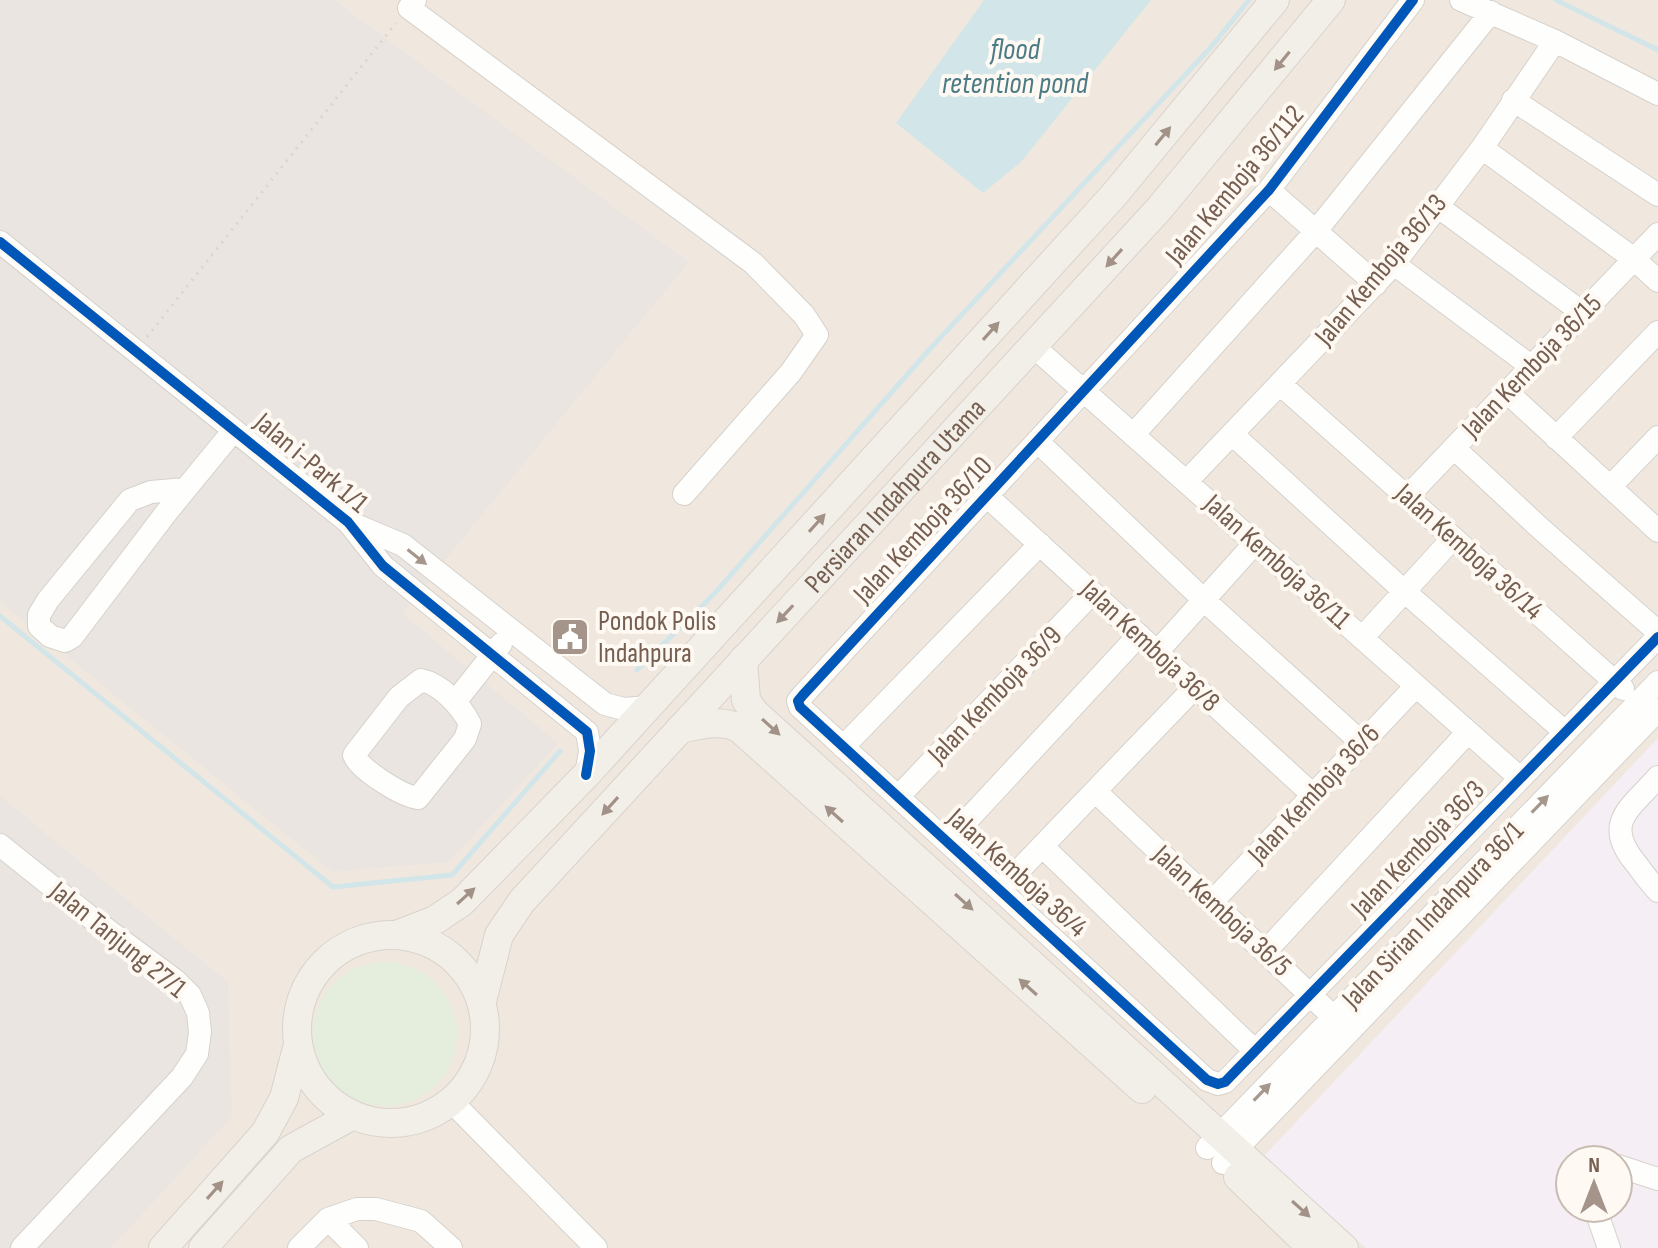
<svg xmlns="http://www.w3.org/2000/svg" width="1658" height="1248" font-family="'Sofia Sans Condensed',sans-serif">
<rect width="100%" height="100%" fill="#f8f5f0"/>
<path fill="#f0e8df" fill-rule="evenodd" d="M0 0H1658V1248H0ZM1570 1160H1618V1208H1570Z"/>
<path fill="#ebe5e1" d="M0 0H334L689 262 402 613 558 743 449 862 332 872 0 602Z
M0 796 228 982 232 1117 111 1248H0Z"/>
<path fill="#f5eef4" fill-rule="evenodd" d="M1658 738V1248H1366L1264 1156ZM1570 1160H1618V1208H1570Z"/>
<path fill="#e5eedc" d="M313 1034a72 72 0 1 1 144 0a72 72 0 1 1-144 0Z"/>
<path fill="#d2e5e8" d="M984 0H1151L1021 162 983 193 896 123Z"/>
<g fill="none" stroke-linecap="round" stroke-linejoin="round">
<path stroke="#d2e5e8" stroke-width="5" d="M1556 0 1658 50
M0 616 333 887 452 875 560 751
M637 670 714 594 928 351 1211 47 1249 0"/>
<g stroke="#d6d1cb" stroke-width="24">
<path id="minor" d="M415 0 409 8 753 263 804 315 817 335 791 372 684 494
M1413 0 1269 190 803 695 798 701 800 707 1207 1080 1218 1084 1225 1082 1658 637
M1461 0 1555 41 1658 94
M1513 100 1658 195
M1482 148 1634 259 1658 281
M1269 190 1376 284
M1437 206 1583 313
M0 242 348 522 383 566 587 732 590 751 586 775
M1394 264 1532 367
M1033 346 1520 778
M1280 384 1623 689
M1507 392 1658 531
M1232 434 1404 591 1565 732
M1133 435 1316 231 1491 12
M1556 438 1658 332
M1037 441 1205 601 1362 743
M1454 448 1541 529 1658 632
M1186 482 1394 264 1482 148 1555 41
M1610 487 1658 437
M185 489 151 492 130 500 48 600 39 615V626L50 636 65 641 72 637 166 513 234 430
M988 497 1313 795
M1407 497 1658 234
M353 524 403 545 605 704 624 709 649 707
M1362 638 1453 538
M1157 652 1255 543
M421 680C441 684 461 706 470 724L465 739 418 798C402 796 360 770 354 755L399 697Z
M455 702 501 644
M843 747 1040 544
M1658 777C1631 808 1603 822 1634 861 1642 871 1649 882 1658 891
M1095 791 1344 1027
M898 797 1092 593
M947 842 1139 635
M0 845 90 917 176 981 190 995 198 1013 200 1032 197 1054 182 1077 22 1248
M1042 846 1255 1051
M1000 890 1195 687
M1212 902 1416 686
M1265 952 1468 732
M452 1102 596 1248
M1207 1148 1658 682
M1223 1163 1658 710
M1618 1166 1658 1179
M1595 1208 1609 1248
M328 1219 357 1248
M299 1248 328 1219 357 1209H376L421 1221 451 1248"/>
</g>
<g stroke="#d9d2cd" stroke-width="30">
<g id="major">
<path d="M743 660 746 700 753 711 1344 1248"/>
<path d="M680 729C701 725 719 719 739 728L1142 1089"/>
<path d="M399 934 435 920 462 902 586 775 1114 195 1275 0"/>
<circle cx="391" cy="1029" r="94"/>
<path id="s1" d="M482 1001 499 935 522 901 1159 209 1331 0"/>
<path d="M1238 1177 1312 1248"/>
<path d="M163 1248 265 1133 284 1098 297 1048"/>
<path d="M203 1248 291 1149 353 1115"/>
</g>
</g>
<path stroke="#dad5d1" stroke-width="3" stroke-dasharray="2 6" stroke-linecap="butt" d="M147 337 396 23"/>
<use href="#minor" stroke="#fefefd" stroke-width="22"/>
<use href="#major" stroke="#f2efe8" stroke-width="28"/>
<g stroke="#fefaf3" stroke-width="15">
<path id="cycleway" d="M1413 0 1269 190 803 695 798 701 800 707 1207 1080 1218 1084 1225 1082 1658 637
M0 242 348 522 383 566 587 732 590 751 586 775"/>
</g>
<use href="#cycleway" stroke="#0057b8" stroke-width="10"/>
</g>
<defs><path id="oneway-solid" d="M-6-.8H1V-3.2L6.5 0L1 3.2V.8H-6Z" transform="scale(2)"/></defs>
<g fill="#a19186">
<use href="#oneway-solid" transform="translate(1282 61) rotate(129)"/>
<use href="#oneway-solid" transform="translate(1163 136) rotate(-51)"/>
<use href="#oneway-solid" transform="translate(1114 258) rotate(132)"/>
<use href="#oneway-solid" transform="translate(991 331) rotate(-48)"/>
<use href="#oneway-solid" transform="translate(817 523) rotate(-48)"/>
<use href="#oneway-solid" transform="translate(785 614) rotate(133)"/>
<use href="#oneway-solid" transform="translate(771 727) rotate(42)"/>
<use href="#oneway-solid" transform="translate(610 806) rotate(132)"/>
<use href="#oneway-solid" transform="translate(834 814) rotate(-138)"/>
<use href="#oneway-solid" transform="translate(466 896) rotate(-42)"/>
<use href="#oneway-solid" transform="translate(964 902) rotate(42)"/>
<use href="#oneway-solid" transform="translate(1028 987) rotate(-138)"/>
<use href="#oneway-solid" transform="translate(215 1190) rotate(-48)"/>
<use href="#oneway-solid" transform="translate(1301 1209) rotate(42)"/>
</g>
<g fill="#a6978d">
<use href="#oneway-solid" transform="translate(417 557) rotate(38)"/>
<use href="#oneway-solid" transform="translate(1540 804) rotate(-46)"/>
<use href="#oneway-solid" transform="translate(1262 1092) rotate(-46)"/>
</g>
<defs>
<g id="civic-square" transform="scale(2)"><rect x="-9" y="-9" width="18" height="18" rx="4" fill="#a49489" stroke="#fefaf3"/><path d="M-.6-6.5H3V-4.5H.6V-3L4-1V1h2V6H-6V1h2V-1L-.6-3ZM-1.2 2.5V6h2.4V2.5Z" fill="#fff"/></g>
</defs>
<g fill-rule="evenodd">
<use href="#civic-square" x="570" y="637"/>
</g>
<g text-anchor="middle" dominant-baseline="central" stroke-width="8" stroke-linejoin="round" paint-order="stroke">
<g font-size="28" fill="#765f51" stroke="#fefaf3">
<text transform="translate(1235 185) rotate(-50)">Jalan Kemboja 36/112</text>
<text transform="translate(1381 270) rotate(-50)">Jalan Kemboja 36/13</text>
<text transform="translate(1532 366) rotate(-46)">Jalan Kemboja 36/15</text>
<text transform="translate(311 463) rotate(40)">Jalan i-Park 1/1</text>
<text stroke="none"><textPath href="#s1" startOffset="660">Persiaran Indahpura Utama</textPath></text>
<text transform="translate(923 530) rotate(-47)">Jalan Kemboja 36/10</text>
<text transform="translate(1469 552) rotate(42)">Jalan Kemboja 36/14</text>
<text transform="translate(1277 562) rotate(42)">Jalan Kemboja 36/11</text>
<text transform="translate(1150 646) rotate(43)">Jalan Kemboja 36/8</text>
<text transform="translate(995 695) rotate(-46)">Jalan Kemboja 36/9</text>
<text transform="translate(1314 794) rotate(-47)">Jalan Kemboja 36/6</text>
<text transform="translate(1418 849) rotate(-46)">Jalan Kemboja 36/3</text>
<text transform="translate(1017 873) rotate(42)">Jalan Kemboja 36/4</text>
<text transform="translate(1222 911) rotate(43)">Jalan Kemboja 36/5</text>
<text transform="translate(1433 915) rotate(-46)">Jalan Sirian Indahpura 36/1</text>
<text transform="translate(118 940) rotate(39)">Jalan Tanjung 27/1</text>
</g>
<g font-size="28" fill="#765f51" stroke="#fefaf3" text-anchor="start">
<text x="598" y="621">Pondok Polis<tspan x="598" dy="32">Indahpura</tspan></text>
</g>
<g font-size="30" font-style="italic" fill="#4c7b86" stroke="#fefaf3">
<text x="1015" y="50">flood<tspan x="1015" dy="34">retention pond</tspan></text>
</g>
</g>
<g transform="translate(1594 1184)"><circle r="38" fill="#fefaf3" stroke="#c8bcb2" stroke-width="2"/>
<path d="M0-6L14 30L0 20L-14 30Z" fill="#a49489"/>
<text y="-12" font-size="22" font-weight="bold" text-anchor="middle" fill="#765f51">N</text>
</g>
</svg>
